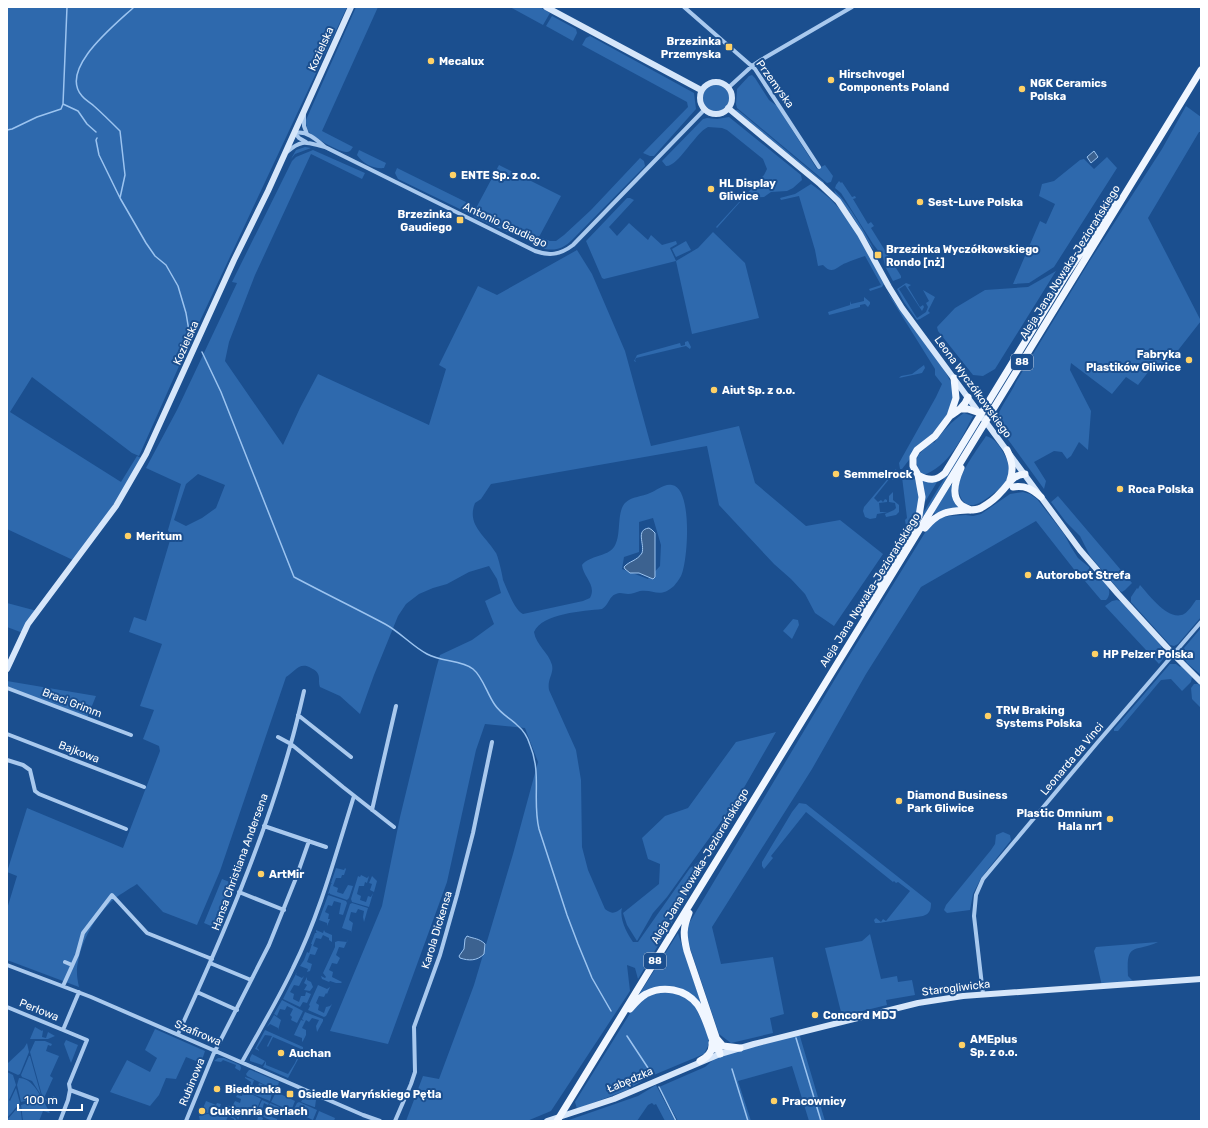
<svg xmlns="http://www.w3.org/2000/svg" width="1208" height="1128" font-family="Rubik,sans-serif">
<rect width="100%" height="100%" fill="#1b4f8f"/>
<path fill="#2e69ad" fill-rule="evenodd" d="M7 7H347L184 355 139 456 132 453 32 377 10 412 121 482 137 456 141 458 126 486 75 561 7 529Z
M356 7H378L322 131 353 147C351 150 350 152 346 152 339 152 313 137 309 132 306 128 306 124 306 120Z
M510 7H540L550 13 543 25Z
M552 16 576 29 577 33 573 41 546 26Z
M590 36 694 93 696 109 654 156H650L643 153 688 107 687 102 582 45 586 38Z
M752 75 755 78 769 100 777 106 817 169 825 165 833 176 831 182 827 183 737 108 736 104 737 89 749 76Z
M703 98a13 13 0 1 1 26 0a13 13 0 1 1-26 0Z
M1186 106 1201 117V132H1199L1148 218 1201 321 1161 372 1149 371 1138 385 1126 377 1112 394 1071 363 1070 370 1091 411 1088 450 1079 442 1071 456 1067 459 1062 452 1054 451 1034 462 1046 481 1044 489 996 423C998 408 1010 396 1016 382L1089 262 1162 149Z
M735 110H738L824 182V183Z
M729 117 801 175 802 180 793 188 787 191 771 192 764 197 747 198 740 202 717 228 716 227 764 175 767 169 763 159 727 130 722 128 708 127C695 133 678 167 666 166L662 161 703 119 707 118 717 119Z
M305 147 311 148 295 154 291 159 296 150Z
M313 150 365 173 362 179 311 154 255 275 229 342 225 361 283 445 300 408 318 374 429 425 446 369 439 365 478 286 497 295 577 250 592 274 625 351 651 446 739 426 755 483 806 526 840 520 883 554 834 626 815 613 805 594 791 579 774 564 719 505 707 446 491 484 481 499 475 503C466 525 486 536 496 553 498 556 503 577 503 580 507 589 515 611 523 614L583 601 590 598C597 585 583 577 582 565 590 555 607 557 614 547 622 536 616 513 625 503 632 496 642 497 650 493 657 490 665 483 672 485 693 488 688 562 681 576 679 580 676 583 674 586 659 599 655 589 640 591 636 592 632 594 628 594 624 594 620 592 616 594 609 596 609 605 602 609 584 611 542 613 534 632 536 645 549 653 552 665 554 674 547 679 549 690L576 750 581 780 582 847 588 870 605 909C613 915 615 913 622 908 619 918 627 934 633 942H638L690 868 701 860 703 861 704 869 638 979 635 968 627 965 630 991 551 1111 527 1121H406L423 1076 439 1079 474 985 513 854 538 762 525 728 485 724 476 750 447 882 388 1044 330 1031 382 906 400 817 436 669 440 655 472 640 494 624 485 601 501 593 497 579 489 566 469 572 447 584 433 588 419 594 406 604 398 616 374 675 360 714 340 696 320 687C318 682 320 678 318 674 317 671 313 669 311 668 299 661 294 673 286 677L220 871 197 925 163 912 137 884C128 890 118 895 111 902 95 917 82 940 78 962 76 969 77 979 79 987L7 960V909L17 876 7 872 27 808 123 848 160 751 159 746 143 739 154 710 140 706 162 644 129 632 134 617 146 621 171 537 168 530 181 484 146 468 177 410 237 283 232 282 292 161 296 157ZM198 474 225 485 216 508 202 518 186 526 174 520 186 484ZM653 518 661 545 660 566 648 579 622 569 624 557 639 552V522Z
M359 150 386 163 384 168C374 169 363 164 357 155Z
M1107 157 1117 168 1054 267 1029 283 1013 284 1040 221 1046 224 1055 204 1039 196 1042 184 1054 181 1080 160 1084 159 1094 169Z
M640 158 644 161 645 166 572 240C564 248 556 251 545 249L474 217 473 213 475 210 499 165 561 196 539 237 550 241H556L564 235 591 210Z
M397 168 472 205 469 210 466 212 398 179 395 173Z
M839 181 841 183 842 182 852 197 855 196 856 198 853 199 868 224 871 222 874 226 871 228 901 276V278L893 281 885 266 883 257 873 244 841 193 835 188 836 185Z
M811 184C819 190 828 196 835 204 854 223 871 260 884 284L882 287 870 291 869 289 881 285 865 256C859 258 852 260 846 263 837 266 833 276 823 265L818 266 815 250 799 196 781 200 780 198 795 194Z
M834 190C851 206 863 230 875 251 865 239 859 225 850 213 845 205 836 198 834 190Z
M627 198H630L634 200 609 227 617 236 629 223 648 240 651 235 662 245 676 241 677 244 670 248 676 261 698 248 713 232 745 263 759 318 692 334 676 261 604 279 602 278 586 241Z
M686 241 691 250 676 257 672 249Z
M1056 271 995 369 983 376 973 375 938 331 937 327 955 308 985 290 1028 287Z
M906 283 911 285 908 287 920 307 923 305 924 307 922 311 905 285 899 289 917 318 926 312 928 307 926 303 929 301 923 290 935 297 928 311 930 313 920 319 917 320 904 302 897 289Z
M887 292 942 366 952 384 954 394 951 409 936 430 923 442 902 469H900L899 463 936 397 942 384 935 375V369Z
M864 297 870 302V304L868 307 865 304 860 305V307L829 315 828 312 850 305V301L851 304 864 301Z
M688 341 691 347 690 349 686 346 636 358 635 360 636 362 634 361 637 355 680 343 681 346 685 345V342Z
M924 365 925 368 922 373 899 378 901 376 912 374Z
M964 413 973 416C960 441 950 465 922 476 911 457 918 454 933 442L934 443C943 431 952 421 964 413Z
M977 425 978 426 897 560 912 531Z
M986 436C994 438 999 445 1003 452 1008 460 1011 469 1008 479 1005 485 984 502 977 504 964 510 957 495 959 484 962 469 977 450 986 436Z
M910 468C916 480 924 502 917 516 915 521 910 526 907 531L905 520 907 518 902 477 906 470Z
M896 469C897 473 897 477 893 480L890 478 874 498 878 502 881 500 883 502 885 499 887 500V502L879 503 880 512H888L877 514 876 518 870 519 865 517 863 511 864 507Z
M921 480 937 482 925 502Z
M951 485H952L961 507 935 514 934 512Z
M893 492V500L899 505V512L896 515 886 517 885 514 894 510 896 508 895 503 889 502V496Z
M1023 492 1030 494 1037 499 1064 534 1071 547 1078 558 1089 567V570L1080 577 1036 521 921 587 866 674 812 769 712 927 721 964 773 957 784 1014 770 1018 773 1033 731 1043 719 1034 687 939 688 925 838 674 926 531 937 519 949 516 966 515 973 516 981 514 1010 494Z
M1058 496 1132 583 1125 590 1122 592 1120 591 1090 556 1080 536 1066 522 1051 502Z
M1091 575C1101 576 1116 589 1106 600H1101L1085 581Z
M1140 585C1149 595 1169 622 1184 614 1189 611 1193 604 1196 600H1201V617L1178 644 1174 646 1170 645 1131 602V597L1137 588 1138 589Z
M1117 600 1122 602 1162 646 1161 647C1167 654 1164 658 1159 664L1105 606 1112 601Z
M7 603 37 611 23 633 7 627Z
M793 619 798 620 799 625 792 639 783 631Z
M1201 628V675L1187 663 1182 654 1184 648Z
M1170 664H1176L1180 667 1181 666 1192 677 1191 682 1182 691 1171 679 1161 680 1118 731H1114V729Z
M7 681 96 696 87 718 7 688Z
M1194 684H1198L1201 686V708L1192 699 1191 688Z
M776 732 738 798 667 897 653 913 637 941 627 925 623 913 659 884 660 864 648 859 642 838 665 816 688 808 736 742Z
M799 803 806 804 931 903C931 909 930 914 923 916L879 923H875L874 920 876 918 881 922 883 919 886 921 910 891 898 882 896 883 894 881 893 882 806 812 771 856 773 858 764 869 762 866V862L792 812Z
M1003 832 1010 835 1011 840 981 878 973 894 970 910 947 913 944 910 946 905 991 850 995 844 996 835Z
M336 868 344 870 345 868 346 869 344 875H342L341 878H336L333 886 338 888 337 892 343 894 348 885 353 886 349 898 347 900 330 894V893L328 894 331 884H332L331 883Z
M361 875 367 878 369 876 367 883 365 882 364 886H359L357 894 361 896 360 900 366 902 368 896 371 897 373 893 369 907 352 902 351 899 358 876 360 877Z
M372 876 377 881 374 892 370 890 372 884 369 883Z
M222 879 237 885 218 929 204 923Z
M328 895 346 901 347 903 343 915 339 914 341 903 334 901 332 906 328 905 325 912 329 914 328 919H330L327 926V923L319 920Z
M352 903 368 908 364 922 363 917 364 911 358 909 356 913 351 912 349 920 353 923 351 933V931L342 928 350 904Z
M316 930 323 933 324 930 325 932 332 935V942L329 940V938L323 935 321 939 316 938 313 946 318 948 315 955 310 954 307 962 312 964 310 971 307 972 308 969 300 966 304 960 306 961 304 960 307 952 309 953 312 944H311L315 933H317L316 932Z
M678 933 705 1015 684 991 640 993Z
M870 934 881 979 897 976 898 982 912 980 915 995 886 1000 887 1005 842 1016 825 948 862 941Z
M348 939 344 948 339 947 336 955 340 958 337 964 332 963 329 970 333 972 332 977 342 982 341 983H336L330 981 329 982 322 979 321 976 325 978 326 977 323 973 335 947V942L338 941 347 942Z
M1158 942C1134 953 1126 941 1128 976L1134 982 1102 986 1094 951 1096 947Z
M297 972 296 975 302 978 304 976 299 986 294 985 290 992 294 994 293 999 299 1002 301 996H305L306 992 311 994 307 1003 303 1002 300 1007 283 999 289 987 291 988 289 987Z
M307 977V980L311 982 313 987 310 991 304 990 307 985 304 983Z
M318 985 327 989 330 987 327 994 326 993 324 997 319 996 316 1003 319 1005 318 1010 324 1013 326 1007 330 1006 332 1004 326 1016 324 1017 308 1010 310 1006 309 1005Z
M671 992 689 999 696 1008 708 1035 709 1044 704 1054 649 1077 627 1090 577 1109 575 1102 634 1007C647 995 653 993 671 992Z
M282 1000 303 1011 297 1023 291 1020 292 1017 290 1015 293 1009 287 1006 285 1010 280 1009 277 1016 274 1014Z
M305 1012 323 1019V1021L317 1032 316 1026 319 1020 312 1018 309 1022 306 1020 302 1028 306 1030V1035L303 1041 302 1042V1038L294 1035 301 1020 304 1021 302 1019Z
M274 1015 281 1020 278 1030V1028L270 1024 267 1027Z
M35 1027 42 1031V1030L43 1031 42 1037 46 1038 48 1032 55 1036 48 1039H30Z
M155 1029 205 1051 201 1063 186 1057 176 1079 166 1078 159 1095 150 1106 110 1092 127 1060 150 1072 157 1058 145 1050Z
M265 1030 303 1047V1050L288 1078 263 1067 266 1061V1065L288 1074 295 1063 301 1049 273 1037 268 1047 267 1046 272 1036 265 1035 257 1048 260 1051 255 1049Z
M799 1033 825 1121H809L792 1066 738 1081 751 1121H678L659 1087 705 1067 720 1054Z
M66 1040 78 1045 71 1063 64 1044Z
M35 1041H45L52 1044 51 1046 48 1045 46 1051 59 1056 50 1076 53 1078 44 1098 51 1101 53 1096 56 1097 54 1104 43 1099 30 1052Z
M27 1043 29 1052 20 1074 18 1075 7 1070V1064L24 1048Z
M252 1054 265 1061 262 1065 250 1061V1058Z
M29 1056H30L41 1095 32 1081 22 1077 21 1075Z
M218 1058H224L240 1065 241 1068 240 1071 235 1068 236 1065 223 1060 221 1062 214 1061Z
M249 1070H251L279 1082 277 1089 275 1090 247 1076 246 1074Z
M7 1072 13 1075 16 1085 9 1100 10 1101 16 1088 20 1103 7 1118Z
M245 1077 254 1080 251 1089 259 1092 261 1087 258 1086 259 1083 268 1087 264 1092 268 1093V1087L273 1090 270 1101 248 1092 251 1082 245 1078Z
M19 1078C30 1078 38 1090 42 1099H33L21 1102 17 1085Z
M656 1085 675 1121H665L656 1104 654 1105 652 1103 648 1105 637 1121H566L638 1096Z
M240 1088 261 1099 256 1111 259 1116 263 1118 262 1121H257L258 1117 238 1108 235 1115 239 1117 238 1120 237 1117 224 1112 227 1105 232 1107 235 1101 240 1103 241 1099 236 1097 237 1095 242 1096 243 1093 239 1091 243 1092 244 1090Z
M276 1092 295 1101 291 1111 271 1102Z
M305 1095 316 1100 315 1107H314L301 1102 304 1096Z
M38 1100 44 1102 50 1113 43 1111 39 1121H23L21 1105Z
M262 1100 269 1103 268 1105 264 1103 262 1110 273 1115 272 1117 277 1119V1121C270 1121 260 1116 257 1111Z
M206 1101 216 1105 217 1103 221 1104 219 1110 199 1115V1112L201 1113Z
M299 1102 317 1110 313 1120 293 1111 297 1103Z
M270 1103 291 1112 290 1114 286 1113 285 1115 275 1110 276 1108 269 1105Z
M20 1105 22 1121H7V1120Z
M219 1111 235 1118 237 1121H234V1119L228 1116 226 1121H200L199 1116Z
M319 1111 335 1118 334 1121H315Z"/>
<path fill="#3c6290" stroke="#9cc4f0" d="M1094 151 1098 157 1091 163 1087 157Z
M649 528 652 530 655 533V577L653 579 639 573H630L625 569 624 567C629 561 637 561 642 553 645 544 635 530 649 528Z
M467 936C474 939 479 938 485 944L484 954C477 961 469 961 460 958L459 956 464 949 465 939Z"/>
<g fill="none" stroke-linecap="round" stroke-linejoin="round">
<path stroke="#9cc4f0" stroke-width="1.5" d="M67 7 63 104 78 111 87 124 96 132
M7 130 12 129 37 117 61 109 63 104
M97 138 96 140 99 155 120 198 146 243 155 256 166 265 178 286 186 313 190 337
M120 198 125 175 120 131C111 122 103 114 94 106 90 102 85 100 82 96 58 69 116 24 134 7
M202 352 221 392 294 577C324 593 355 608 385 624 400 632 412 646 427 654 441 662 462 660 473 669 483 677 487 694 495 705 501 714 510 718 517 725 523 730 528 738 530 745 542 774 532 800 539 829L567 915 578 944 592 978 611 1011
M627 1036 652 1074
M796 1038 821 1121
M732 1069 748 1121
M659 1087 676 1121"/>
<path stroke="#a9c9ee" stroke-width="4" d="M684 7 755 69 819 167
M728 88 752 66 761 60 852 7
M304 113V126L307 134
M295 133C306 130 317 140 325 147L535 251C549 256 560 255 573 245L705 109
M295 133 299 138 306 142
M287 152C303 138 307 143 325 147
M7 688 131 735
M298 715 351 757
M7 734 144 787
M278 737 291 744 343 787 394 827
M7 760 23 765 30 770 35 791 39 794 126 829
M372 810 396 706
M264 826 326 847
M239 892 284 910
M65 962 72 965
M210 963 251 980
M7 965 91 997 363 1115 380 1121
M63 986 77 955 83 933 112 895 147 933 212 959
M79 992 63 1030 87 1040 69 1084 70 1090 97 1100 88 1121
M197 992 237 1010
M983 994 974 916 976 895 983 879 1097 743 1201 622
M7 1007 63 1030
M178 1034C221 940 263 843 291 743 296 726 300 708 304 691
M242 1062C259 1031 278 1000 293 968 320 914 336 853 354 796
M60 1121 68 1100 70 1090
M186 1121 213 1055 269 945 296 878 309 841
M395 1121 411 1084 415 1072 414 1027 440 955 457 895 473 833 492 742"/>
<path stroke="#d6e6fa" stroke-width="6" d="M546 7 701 90
M700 98a16 16 0 1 1 32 0a16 16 0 1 1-32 0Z
M728 108 820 184 838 201 860 234 889 287 902 308 1080 550 1118 594 1173 654 1201 682
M7 669 28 624 116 506 146 454 234 260 268 191 351 7
M547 1121 614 1099 720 1054 754 1044 918 1003 963 996 1201 979"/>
<path stroke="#f0f6ff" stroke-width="7" d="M960 409H968L980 413
M950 416C958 411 965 406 968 397
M1007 450C1012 461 1014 469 1010 480
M961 468C956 479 950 496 961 505 963 507 967 508 970 510
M918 475C929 481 936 481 945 473L1066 275 1114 203
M1013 487C1025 485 1032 489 1041 497
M925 528C939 511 949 511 969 510 974 510 977 510 981 508 988 504 996 498 1001 492 1009 484 1012 475 1025 474
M863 613 919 516 922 497 918 475 913 466V457L917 450 935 436 950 416 956 398 954 378
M689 913C683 928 683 935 687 951L716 1037 720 1054
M630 1009C635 1003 640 997 646 994 663 985 685 989 697 1004 706 1016 710 1035 716 1049
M717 1039 723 1046 740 1048
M700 1061C708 1057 713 1052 712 1043
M557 1121 1201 70"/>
</g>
<g fill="#ffd166" stroke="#1b4f8f" stroke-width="1.5">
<rect x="725" y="43" width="8" height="8" rx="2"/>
<circle cx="431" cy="61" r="4"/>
<circle cx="831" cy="80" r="4"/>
<circle cx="1022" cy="89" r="4"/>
<circle cx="453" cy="175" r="4"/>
<circle cx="711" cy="189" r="4"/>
<circle cx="920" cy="202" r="4"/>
<rect x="456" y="216" width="8" height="8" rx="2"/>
<rect x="874" y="251" width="8" height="8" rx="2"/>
<circle cx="1189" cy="360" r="4"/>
<circle cx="714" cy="390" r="4"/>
<circle cx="836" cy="474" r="4"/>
<circle cx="1120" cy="489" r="4"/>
<circle cx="128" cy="536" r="4"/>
<circle cx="1028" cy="575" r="4"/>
<circle cx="1095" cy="654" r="4"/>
<circle cx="988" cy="716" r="4"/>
<circle cx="899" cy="801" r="4"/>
<circle cx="1110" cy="819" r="4"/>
<circle cx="261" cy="874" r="4"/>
<circle cx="815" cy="1015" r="4"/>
<circle cx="962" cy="1045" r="4"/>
<circle cx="281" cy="1053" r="4"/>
<circle cx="217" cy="1089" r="4"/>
<rect x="286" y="1090" width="8" height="8" rx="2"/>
<circle cx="774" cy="1101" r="4"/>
<circle cx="202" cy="1111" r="4"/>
</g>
<g text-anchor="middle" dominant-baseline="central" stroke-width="4" stroke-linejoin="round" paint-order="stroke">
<g fill="#1b4f8f" stroke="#bbcadd" stroke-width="1">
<rect x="1011" y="354" width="22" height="16" rx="3"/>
<rect x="644" y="953" width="22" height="16" rx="3"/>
</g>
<g font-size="10" font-weight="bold" fill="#fff">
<text x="1022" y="362">88</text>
<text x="655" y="961">88</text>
</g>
<g font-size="11" font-weight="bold" fill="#fff" stroke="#1b4f8f" text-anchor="start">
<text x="721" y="41" text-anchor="end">Brzezinka<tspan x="721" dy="13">Przemyska</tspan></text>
<text x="439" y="61">Mecalux</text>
<text x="839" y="74">Hirschvogel<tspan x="839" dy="13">Components Poland</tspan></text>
<text x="1030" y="83">NGK Ceramics<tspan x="1030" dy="13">Polska</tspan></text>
<text x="461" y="175">ENTE Sp. z o.o.</text>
<text x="719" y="183">HL Display<tspan x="719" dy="13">Gliwice</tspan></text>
<text x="928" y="202">Sest-Luve Polska</text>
<text x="452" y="214" text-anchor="end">Brzezinka<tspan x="452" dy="13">Gaudiego</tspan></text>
<text x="886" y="249">Brzezinka Wyczółkowskiego<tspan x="886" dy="13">Rondo [nż]</tspan></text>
<text x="1181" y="354" text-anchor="end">Fabryka<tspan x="1181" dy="13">Plastików Gliwice</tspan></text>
<text x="722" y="390">Aiut Sp. z o.o.</text>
<text x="844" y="474">Semmelrock</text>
<text x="1128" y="489">Roca Polska</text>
<text x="136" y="536">Meritum</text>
<text x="1036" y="575">Autorobot Strefa</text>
<text x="1103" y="654">HP Pelzer Polska</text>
<text x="996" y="710">TRW Braking<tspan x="996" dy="13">Systems Polska</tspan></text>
<text x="907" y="795">Diamond Business<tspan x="907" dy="13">Park Gliwice</tspan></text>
<text x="1102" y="813" text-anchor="end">Plastic Omnium<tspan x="1102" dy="13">Hala nr1</tspan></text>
<text x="269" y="874">ArtMir</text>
<text x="823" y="1015">Concord MDJ</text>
<text x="970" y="1039">AMEplus<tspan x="970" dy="13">Sp. z o.o.</tspan></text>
<text x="289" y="1053">Auchan</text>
<text x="225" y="1089">Biedronka</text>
<text x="298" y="1094">Osiedle Waryńskiego Pętla</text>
<text x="782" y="1101">Pracownicy</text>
<text x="210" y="1111">Cukienria Gerlach</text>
</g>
<g font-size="11" fill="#fff" stroke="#1b4f8f">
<text transform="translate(321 49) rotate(-66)">Kozielska</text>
<text transform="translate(775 84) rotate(54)">Przemyska</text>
<text transform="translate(505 225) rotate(25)">Antonio Gaudiego</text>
<text transform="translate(1070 262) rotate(-58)">Aleja Jana Nowaka-Jeziorańskiego</text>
<text transform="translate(186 343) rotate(-66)">Kozielska</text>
<text transform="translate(973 387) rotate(54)">Leona Wyczółkowskiego</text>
<text transform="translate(870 590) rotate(-58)">Aleja Jana Nowaka-Jeziorańskiego</text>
<text transform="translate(72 703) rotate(21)">Braci Grimm</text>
<text transform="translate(79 752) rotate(21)">Bajkowa</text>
<text transform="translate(1072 759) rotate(-50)">Leonarda da Vinci</text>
<text transform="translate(240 862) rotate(-70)">Hansa Christiana Andersena</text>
<text transform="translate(700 866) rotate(-59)">Aleja Jana Nowaka-Jeziorańskiego</text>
<text transform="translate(437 930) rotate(-73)">Karola Dickensa</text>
<text transform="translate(956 988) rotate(-7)">Starogliwicka</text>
<text transform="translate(39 1010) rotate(22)">Perłowa</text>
<text transform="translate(198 1033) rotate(23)">Szafirowa</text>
<text transform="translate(630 1080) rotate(-23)">Łabędzka</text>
<text transform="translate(192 1082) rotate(-68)">Rubinowa</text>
</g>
</g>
<rect width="1208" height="1128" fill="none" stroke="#ffffff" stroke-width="16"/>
<path d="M18 1104v6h64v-6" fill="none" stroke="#ffffff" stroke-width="2"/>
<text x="24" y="1104" font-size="12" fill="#ffffff" stroke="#1b4f8f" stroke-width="3" paint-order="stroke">100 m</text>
</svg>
